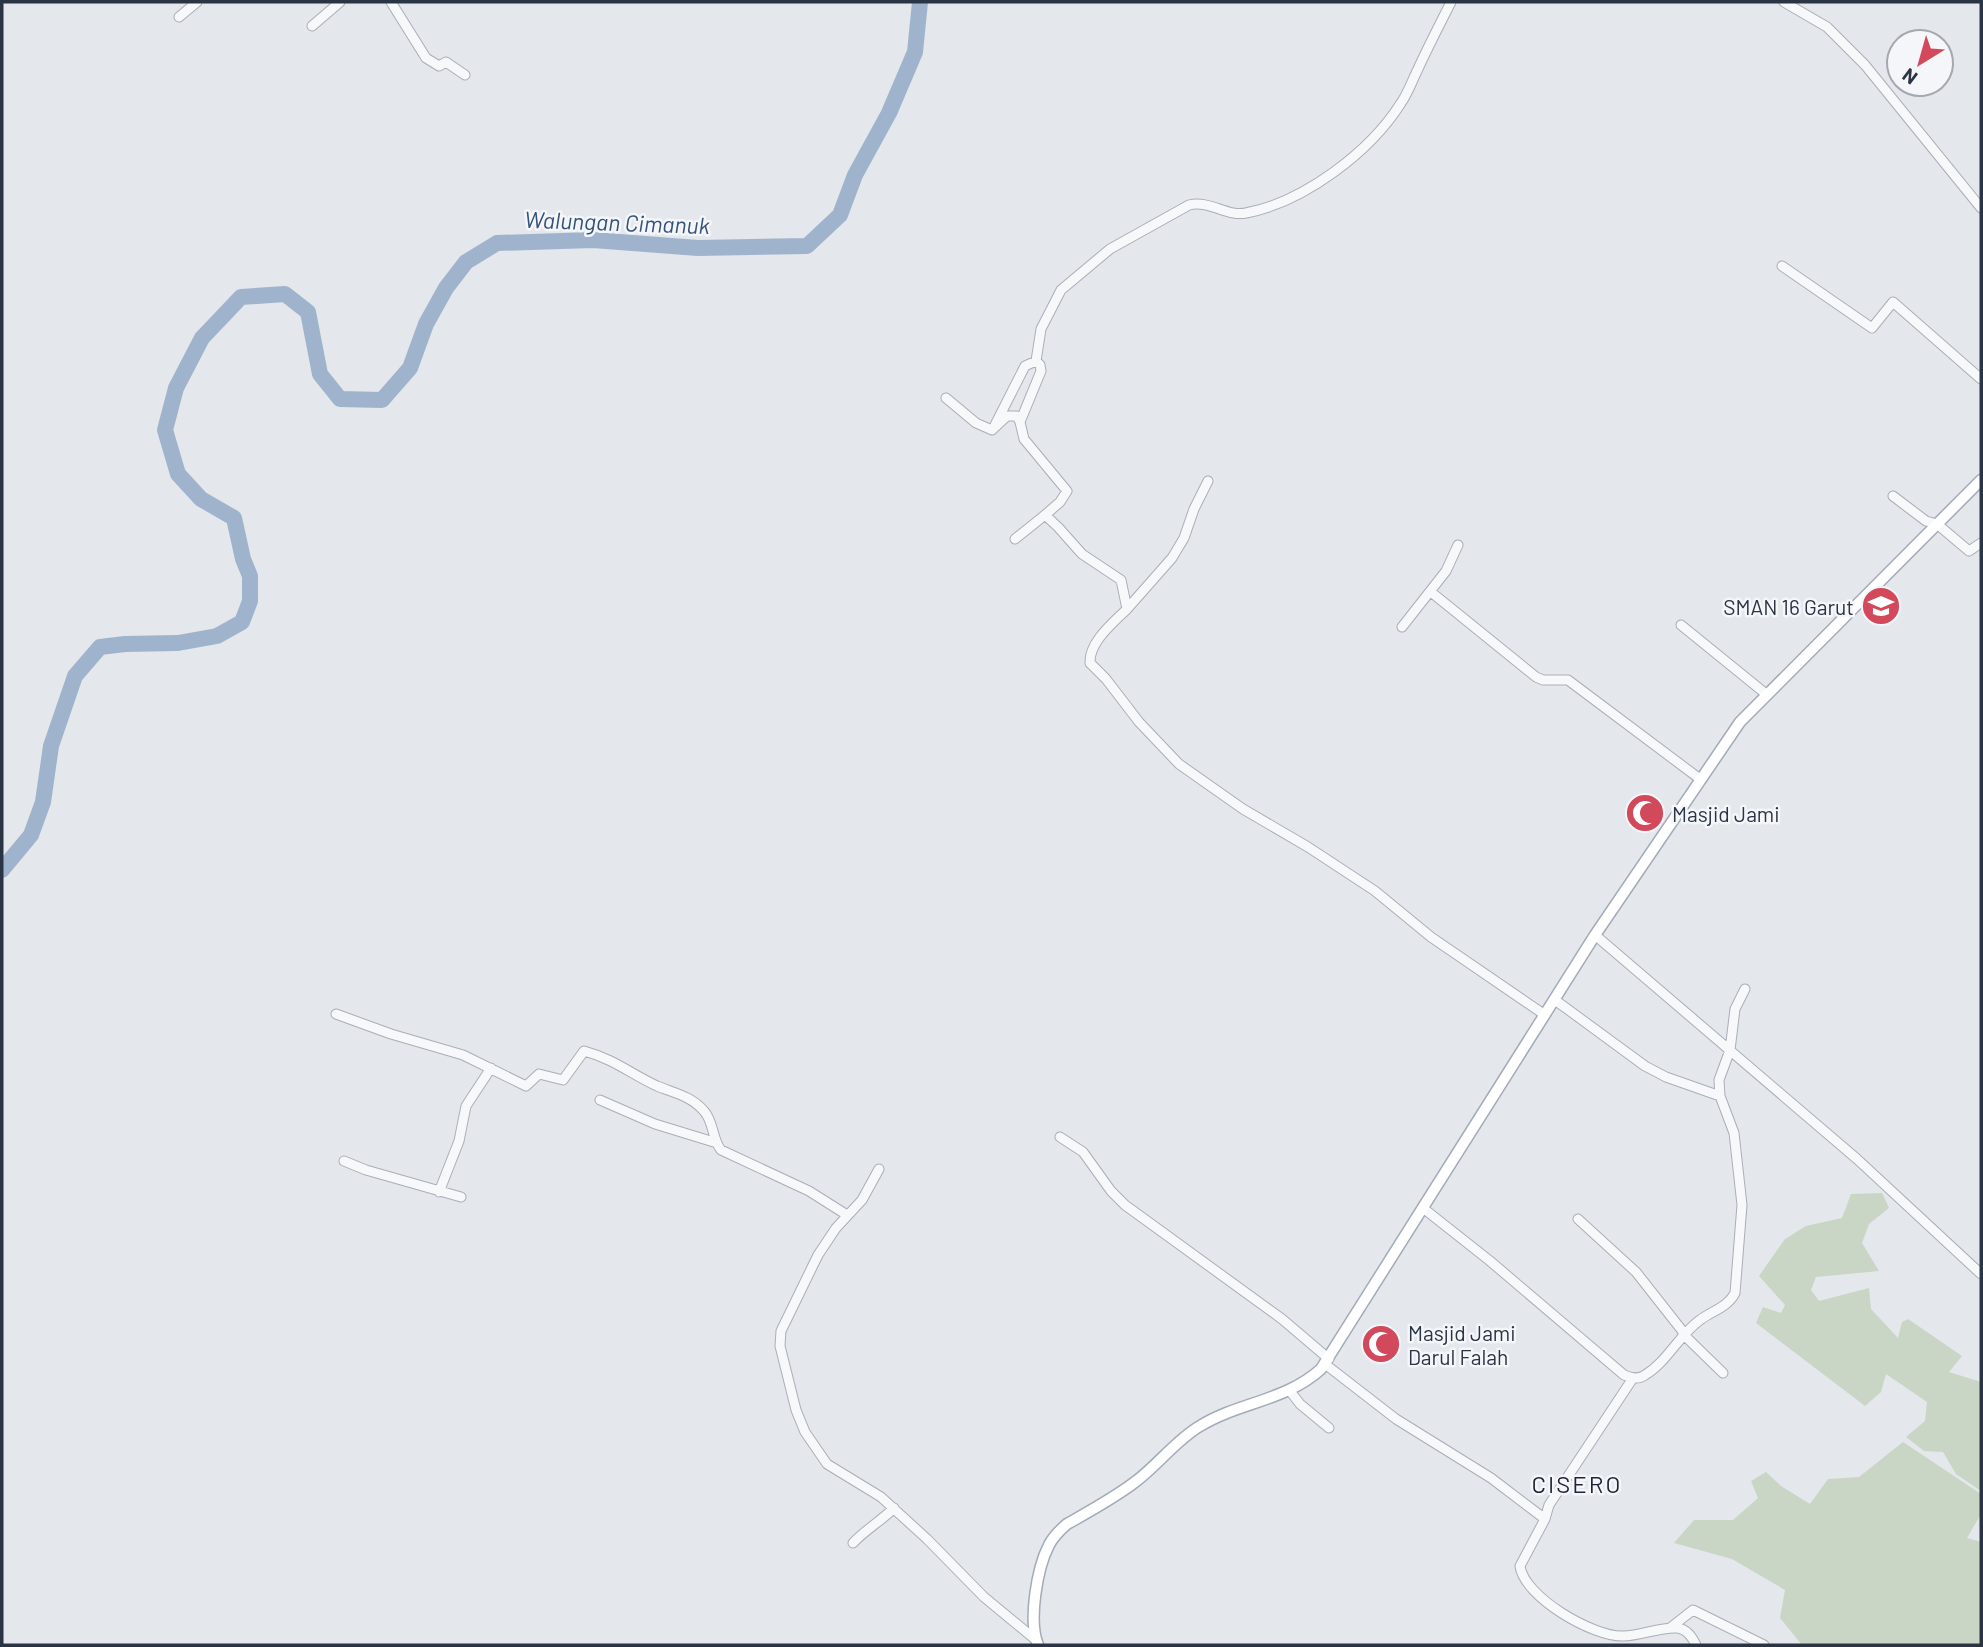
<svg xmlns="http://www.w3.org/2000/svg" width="1983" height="1647" font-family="Barlow,sans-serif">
<rect width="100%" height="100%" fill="#e4e7ec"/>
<path fill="#c9d6c5" d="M1882 1193 1889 1208 1869 1224 1862 1243 1879 1271 1816 1277 1811 1290 1819 1301 1869 1288 1871 1309 1898 1338 1902 1322 1908 1319 1962 1356 1949 1372 1981 1382V1491L1956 1474 1943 1452 1924 1451 1906 1437 1925 1421 1927 1402 1886 1374 1881 1392 1865 1406 1756 1323 1763 1307 1781 1313 1785 1305 1759 1276 1785 1239 1806 1226 1842 1218 1851 1194Z
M1903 1442 1981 1494V1514L1967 1538 1981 1542V1642L1979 1645H1802L1780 1618 1785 1590 1732 1559 1674 1543 1694 1520H1733L1758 1498 1751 1481 1766 1472 1781 1486 1810 1504 1828 1479 1859 1477Z"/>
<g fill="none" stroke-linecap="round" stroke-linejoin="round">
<path stroke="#9fb4cc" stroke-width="16" d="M2 870 31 835 43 802 51 746 75 676 100 647 125 644 178 643 217 636 242 622 250 601V576L243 559 234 518 201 499 178 474 165 430 176 388 202 338 241 297 285 294 308 312 320 374 340 399 382 400 410 368 426 324 446 288 466 262 497 243 593 240 698 248 807 246 840 215 855 175 889 113 915 52 920 2"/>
<g stroke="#a9aeb7" stroke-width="11">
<path id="minor" d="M391 2 426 58 439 66 446 62 465 75
M1784 2 1827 27 1865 65 1981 208
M179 17 197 2
M312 26 340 2
M1782 266 1872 328 1893 302 1981 379
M1036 361 1041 329 1061 290 1110 249 1189 205C1210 200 1227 217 1246 213 1304 202 1370 152 1401 103 1408 93 1412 81 1418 69 1428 47 1440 24 1451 2
M946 398 976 423 992 430 1007 416H1017L1020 422 1024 439 1067 491 1060 502 1045 515 1058 527 1082 554 1121 580 1127 609C1113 623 1089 642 1090 663L1106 679 1139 722 1179 764 1243 809 1308 847 1375 891 1431 937 1545 1015
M995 425 1025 366 1036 361 1040 365 1041 371 1020 422
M1893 496 1926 521 1937 524 1969 551 1981 543
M1015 539 1045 515
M1431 592 1536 677 1543 680H1568L1700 779
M1127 609 1172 558 1184 538 1194 509 1208 481
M1681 625 1766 694
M1402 627 1446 571 1458 545
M1595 935 1857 1159 1981 1274
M1555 1000 1645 1066 1666 1077 1720 1096
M336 1014 391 1034 463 1055 526 1086 539 1074 563 1080 584 1051C614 1059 631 1074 657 1086 674 1093 691 1096 704 1111 714 1122 712 1139 721 1150L809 1191 847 1215
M600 1100 655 1124 717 1143
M1060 1137 1083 1152 1111 1191 1125 1205 1282 1319 1329 1359
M344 1161 366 1170 461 1197
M879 1169 862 1200 836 1228 818 1255 781 1331 780 1346 796 1410 805 1432 827 1464 881 1497 927 1539 984 1597 1036 1640
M439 1192 459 1141 466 1106 491 1068
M1423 1208 1490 1261 1624 1375C1631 1378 1638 1380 1645 1375 1667 1362 1679 1335 1700 1320 1712 1311 1728 1307 1735 1293L1742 1205 1734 1133 1720 1096 1719 1080 1730 1050 1735 1009 1745 989
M1578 1219 1636 1272 1684 1333
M1683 1334 1723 1373
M1325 1364 1396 1419 1491 1478 1545 1519 1549 1505 1633 1378
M1290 1391 1300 1404 1329 1428
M1545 1519 1520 1566C1524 1597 1593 1637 1623 1636 1641 1636 1659 1627 1677 1628 1687 1629 1692 1637 1696 1645
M853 1543C865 1530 881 1521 894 1508
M1670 1628 1693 1610 1764 1645"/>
</g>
<g stroke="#a3abb8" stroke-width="13">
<path id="major" d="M1038 1645C1028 1621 1037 1568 1049 1545 1053 1537 1060 1530 1067 1524 1090 1511 1114 1498 1135 1482 1158 1465 1176 1440 1200 1426 1239 1402 1286 1401 1321 1369L1595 935 1740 722 1981 480"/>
</g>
<use href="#minor" stroke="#f7f8fa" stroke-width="9"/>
<use href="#major" stroke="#fff" stroke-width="10"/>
</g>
<defs>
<g id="school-disc" transform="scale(2.0125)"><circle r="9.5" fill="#d1495b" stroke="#f4f6f9"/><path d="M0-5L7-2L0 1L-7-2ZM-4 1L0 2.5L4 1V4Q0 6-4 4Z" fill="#fff"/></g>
<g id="mosque-disc" transform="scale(2.0125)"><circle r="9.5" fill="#d1495b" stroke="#f4f6f9"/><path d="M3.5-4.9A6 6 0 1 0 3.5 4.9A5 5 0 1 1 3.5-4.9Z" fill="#fff"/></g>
</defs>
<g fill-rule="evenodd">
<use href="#school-disc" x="1881" y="606"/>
<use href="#mosque-disc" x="1645" y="813"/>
<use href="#mosque-disc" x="1381" y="1344"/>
</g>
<g text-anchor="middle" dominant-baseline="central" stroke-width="5" stroke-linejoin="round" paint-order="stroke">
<g font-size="21" fill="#2b3445" stroke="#f4f6f9" text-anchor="start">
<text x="1854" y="606" text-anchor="end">SMAN 16 Garut</text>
<text x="1672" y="813">Masjid Jami</text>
<text x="1408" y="1332">Masjid Jami<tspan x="1408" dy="24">Darul Falah</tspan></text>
</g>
<g font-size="23" font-style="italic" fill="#34527a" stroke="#f4f6f9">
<text transform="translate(617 222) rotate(2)">Walungan Cimanuk</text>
</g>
<g font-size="24" letter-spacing="2" fill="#1d2536" stroke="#f4f6f9">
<text x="1577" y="1483">CISERO</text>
</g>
</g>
<rect width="1983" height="1647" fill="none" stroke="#2b3445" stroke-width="7"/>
<g transform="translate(1920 63) rotate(217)"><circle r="33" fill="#f4f6f9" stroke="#a4a8b1" stroke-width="2"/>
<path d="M0-5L12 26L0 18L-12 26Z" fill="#d1495b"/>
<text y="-10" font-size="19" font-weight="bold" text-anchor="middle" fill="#2b3445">N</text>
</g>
</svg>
